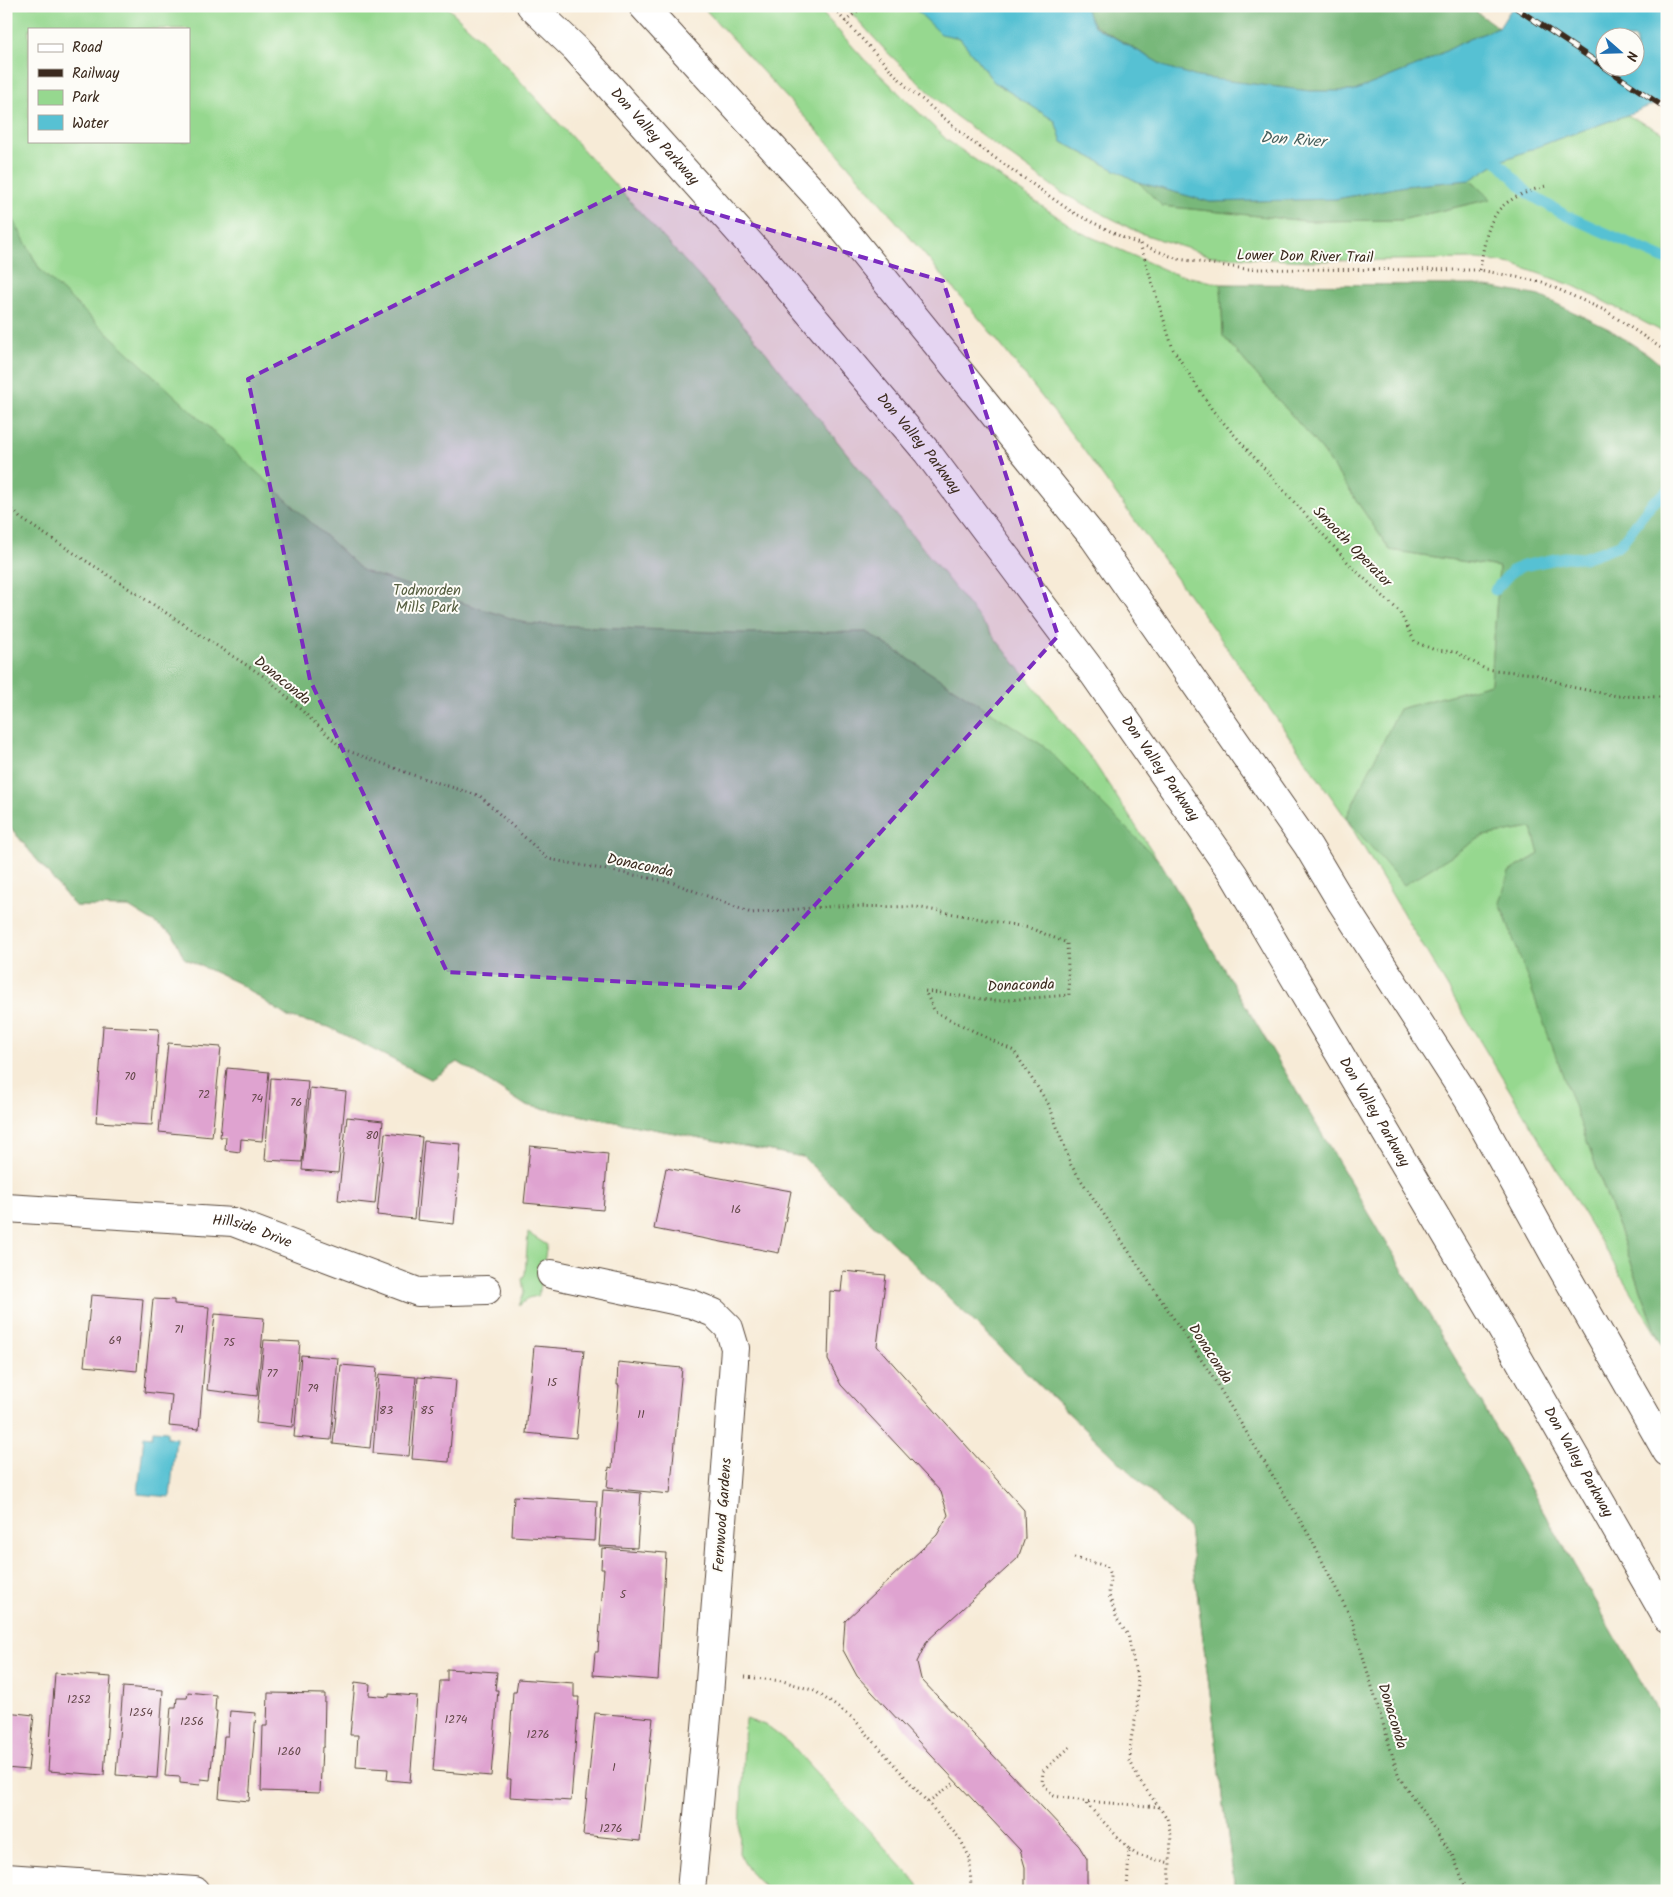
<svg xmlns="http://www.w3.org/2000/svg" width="1673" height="1897" font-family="Kalam,sans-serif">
<rect width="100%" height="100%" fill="#fdfcf7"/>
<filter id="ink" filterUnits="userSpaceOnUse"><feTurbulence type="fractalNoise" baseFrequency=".02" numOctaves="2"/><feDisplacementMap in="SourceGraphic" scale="10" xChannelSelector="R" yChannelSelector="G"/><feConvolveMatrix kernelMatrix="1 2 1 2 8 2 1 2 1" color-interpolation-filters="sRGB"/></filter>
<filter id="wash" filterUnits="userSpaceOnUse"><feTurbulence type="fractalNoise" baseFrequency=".0096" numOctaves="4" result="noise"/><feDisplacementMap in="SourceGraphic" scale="20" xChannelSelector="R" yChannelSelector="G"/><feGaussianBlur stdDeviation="1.12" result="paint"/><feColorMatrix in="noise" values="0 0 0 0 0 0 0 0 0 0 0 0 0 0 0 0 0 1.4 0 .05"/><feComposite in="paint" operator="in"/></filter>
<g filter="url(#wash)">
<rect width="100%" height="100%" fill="#f7ebd7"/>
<path fill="#96d88f" stroke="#688156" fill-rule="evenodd" d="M6 6H446L489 47 748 330 1091 758 1160 863 1478 1397 1667 1727V1891H1235L1189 1529 803 1157 525 1105 458 1062 431 1079 329 1027 288 1017 238 983 184 958 173 934 129 907 75 906 6 822ZM29 29H189V141H29Z
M702 6H816L864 59 947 140 1011 185 1080 232 1172 273 1221 284 1223 336 1322 450 1390 550 1499 567 1491 684 1399 709 1404 884 1483 836 1532 828 1539 854 1509 872 1596 1167 1659 1339 1346 818 1223 642 1080 445 988 329 836 151Z
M845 6H870L873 8 877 6 914 7 941 33 960 38 994 82 1055 121 1062 142 1138 182 1162 206 1307 221 1401 220 1490 199 1470 180 1498 162 1558 139 1627 115 1667 135V334L1574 286 1512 264 1477 259 1308 261 1211 256 1140 233 1062 193 954 115 887 52Z
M528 1233 547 1245 538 1296 528 1298 519 1306 524 1292 522 1279 525 1274Z
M745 1719 765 1725 789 1743 917 1883 921 1891H771C755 1879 748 1871 739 1853Z"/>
<path fill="#78b87a" stroke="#5a714c" d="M1084 6H1468L1499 28 1469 39 1419 65 1354 91H1310L1197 77 1166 67 1094 25Z
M1470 180 1491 199 1401 220 1307 221 1162 206 1138 182 1210 202 1336 199 1405 186Z
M6 205 40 270 363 571 529 624 735 633 867 632 1045 747 1161 863 1478 1397 1667 1727V1891H1235L1189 1529 803 1157 525 1105 458 1062 431 1079 329 1027 288 1017 238 983 184 958 173 934 129 907 75 906 6 822Z
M1221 284 1475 285 1540 296 1609 329 1649 355 1667 370V1353L1659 1339 1500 903 1509 872 1539 854 1532 828 1483 836 1404 885 1346 818 1399 709 1491 684 1499 567 1390 550 1322 450 1223 336Z"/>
<path fill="#57c1d3" stroke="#497678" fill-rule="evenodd" d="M912 6H1084L1094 26 1166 67 1197 77 1310 91H1354L1419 65 1469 39 1499 28 1513 6H1667V99L1627 115 1558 139 1498 162 1470 180 1405 186 1336 199 1210 202 1138 182 1062 142 1055 121 994 82 960 38 941 34ZM1606 38H1636V68H1606Z
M153 1430 167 1431V1437L176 1438 170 1497 138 1494 144 1436 152 1437Z"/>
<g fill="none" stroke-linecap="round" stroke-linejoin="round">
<path stroke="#57c1d3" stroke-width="11" d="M1492 148 1498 162 1529 194 1565 215 1667 260
M1495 590 1512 571 1523 566 1565 557 1584 558 1620 545 1651 504 1667 492"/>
</g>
<g id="blocks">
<path fill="#dfa3d0" d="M103 1026 159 1029 152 1125 96 1122Z
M168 1043 221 1047 212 1137 159 1132Z
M227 1068 269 1072 262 1141 241 1139 240 1152 225 1150 226 1137H220Z
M271 1078 308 1081 302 1162 265 1160Z
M310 1088 346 1092 338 1173 302 1170Z
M347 1117 383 1121 375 1204 338 1200Z
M385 1133 422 1137 414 1219 377 1215Z
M424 1141 461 1144 454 1224 417 1220Z
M530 1146 608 1154 603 1210 524 1203Z
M666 1168 791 1191 779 1253 654 1229Z
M843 1271 886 1275 877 1346 1024 1510 1025 1538 1018 1558 927 1641 917 1662 921 1679 1079 1846 1087 1859V1891H1025V1867L1020 1850 857 1676 843 1650 845 1621 937 1535 948 1515 941 1492 841 1385 828 1360 830 1291 841 1292Z
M91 1295 143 1299 137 1371 84 1366Z
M153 1299 174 1300V1304L209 1307 199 1429 169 1426 172 1395 144 1392Z
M215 1314 264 1318 257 1396 207 1390Z
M264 1340 300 1342 292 1427 256 1423Z
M534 1346 584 1350 576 1438 526 1433Z
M301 1355 338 1358 331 1440 294 1437Z
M618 1362 682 1368 670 1494 607 1488 609 1467 612 1468 619 1385H617Z
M341 1365 377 1368 370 1448 333 1444Z
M379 1374 416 1377 409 1456 373 1453Z
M418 1377 456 1380 449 1462 412 1459Z
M603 1490 641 1493 637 1548 599 1546Z
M514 1496 597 1501 595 1541 512 1536Z
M602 1548 666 1553 658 1680 593 1675 595 1652H598L604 1569H601Z
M447 1669 497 1672 495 1690H498L491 1776 433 1771 440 1681H447Z
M55 1673 111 1677 104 1775 48 1771Z
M518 1679 574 1683V1697H579L571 1801 510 1797 511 1779H507L513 1692H516Z
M355 1682 370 1684 369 1695 389 1697V1694L417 1696 410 1782 387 1780 388 1769 356 1767 358 1735H350Z
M123 1687 163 1690 157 1778 116 1775Z
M188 1692 216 1695 215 1711H217L210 1780 201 1779 200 1785 180 1783V1777L165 1776 171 1707H176L177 1698H187Z
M268 1693 325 1694 324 1747H322L320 1793 261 1791 263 1726H267Z
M230 1711 256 1713 249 1801 219 1798 224 1736H228Z
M6 1712 34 1715 28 1770 6 1768Z
M595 1713 653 1718 640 1841 583 1835Z"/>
</g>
</g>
<g filter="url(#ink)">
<use href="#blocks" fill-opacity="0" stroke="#57473a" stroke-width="1"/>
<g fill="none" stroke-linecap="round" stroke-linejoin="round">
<g stroke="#57473a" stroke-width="30">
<g id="street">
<path id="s1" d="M6 1208 233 1222 418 1292 487 1290"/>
<path d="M551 1274 692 1304 714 1313 729 1328 735 1348 709 1695 691 1891"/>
</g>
</g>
<g stroke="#57473a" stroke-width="30">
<path id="secondary" d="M6 1878 195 1891"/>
</g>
<g stroke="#57473a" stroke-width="30">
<g id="highway">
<path id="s2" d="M531 6 575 48 769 265 927 452 1093 673 1234 875 1493 1314 1667 1618"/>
<path d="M643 6 816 195 1094 538 1308 846 1342 903 1470 1102 1555 1256 1667 1452"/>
</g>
</g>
<path stroke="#57473a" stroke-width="3" stroke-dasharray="1 4" stroke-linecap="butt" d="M831 6 905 85 971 141 1072 212 1124 238 1178 259 1246 269 1480 270 1542 282 1606 311 1667 352
M845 22 863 6
M1140 244 1173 349 1213 411 1353 568 1399 611 1415 642 1435 650 1456 652 1485 669 1535 674 1571 687 1617 696 1662 697 1667 702
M1480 270C1483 250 1486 227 1498 211 1508 198 1531 190 1546 186
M6 502 20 518 268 679 343 749 416 776 480 796 548 859 671 882 751 913 837 906 916 907 1030 928 1067 943 1069 995 996 1001 925 991 935 1012 1014 1051 1049 1105 1071 1165 1212 1376 1309 1535 1352 1620 1399 1777 1454 1858 1467 1891
M1074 1558 1107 1566 1110 1576 1109 1595 1117 1619 1128 1635 1138 1683 1137 1711 1131 1739 1130 1761 1139 1780 1167 1818 1171 1835 1169 1891
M745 1677 783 1681 815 1691 854 1719 960 1839 970 1858 971 1891
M1070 1747 1043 1771 1042 1783 1054 1796 1084 1801 1129 1849 1127 1891
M1084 1801 1160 1807
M928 1802 956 1782
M1129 1849 1137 1855 1170 1863"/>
<use href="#street" stroke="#fff" stroke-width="28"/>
<use href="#secondary" stroke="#fff" stroke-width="28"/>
<use href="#highway" stroke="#fff" stroke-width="28"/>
<g stroke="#3b2a1e" stroke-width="5.5">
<path id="rail" d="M1513 6 1667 109"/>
</g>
<use href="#rail" stroke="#fdfcf7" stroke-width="4" stroke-dasharray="11" stroke-linecap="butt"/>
</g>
</g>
<path fill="#7b2cbf" fill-opacity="0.2" stroke="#7b2cbf" stroke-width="4" stroke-dasharray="10 6" stroke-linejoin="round" d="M628 188 943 281 1058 636 740 988 447 972 310 680 248 379Z"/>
<g text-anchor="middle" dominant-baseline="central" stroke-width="4" stroke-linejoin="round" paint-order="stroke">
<g font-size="12" fill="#64484a">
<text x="130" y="1076">70</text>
<text x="204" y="1094">72</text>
<text x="257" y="1098">74</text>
<text x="296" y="1102">76</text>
<text x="372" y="1135">80</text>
<text x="736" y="1209">16</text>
<text x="179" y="1329">71</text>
<text x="115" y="1340">69</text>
<text x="229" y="1342">75</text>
<text x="272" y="1373">77</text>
<text x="552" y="1382">15</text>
<text x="313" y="1388">79</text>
<text x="386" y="1410">83</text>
<text x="427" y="1410">85</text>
<text x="641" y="1414">11</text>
<text x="623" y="1594">5</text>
<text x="79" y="1699">1252</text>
<text x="141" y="1712">1254</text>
<text x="456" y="1719">1274</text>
<text x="192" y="1721">1256</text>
<text x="538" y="1734">1276</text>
<text x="289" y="1751">1260</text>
<text x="614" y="1767">1</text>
<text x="611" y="1828">1276</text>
</g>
<g font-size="15" fill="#3b2a1e" stroke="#fdfcf7">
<text stroke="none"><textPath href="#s2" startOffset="180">Don Valley Parkway</textPath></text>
<text transform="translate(1305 257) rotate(1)">Lower Don River Trail</text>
<text stroke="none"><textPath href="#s2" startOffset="585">Don Valley Parkway</textPath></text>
<text transform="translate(1352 547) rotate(46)">Smooth Operator</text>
<text transform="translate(282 681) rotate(39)">Donaconda</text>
<text stroke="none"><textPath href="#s2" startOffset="990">Don Valley Parkway</textPath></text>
<text transform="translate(640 866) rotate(12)">Donaconda</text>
<text transform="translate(1021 986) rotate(-2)">Donaconda</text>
<text stroke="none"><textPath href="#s2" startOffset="1395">Don Valley Parkway</textPath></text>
<text stroke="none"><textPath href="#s1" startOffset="248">Hillside Drive</textPath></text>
<text transform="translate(1210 1354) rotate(57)">Donaconda</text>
<text stroke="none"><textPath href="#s2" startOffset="1800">Don Valley Parkway</textPath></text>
<text transform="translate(723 1515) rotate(-86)">Fernwood Gardens</text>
<text transform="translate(1392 1716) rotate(73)">Donaconda</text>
</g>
<g font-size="15" fill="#565e40" stroke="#fdfcf7">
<text x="427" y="591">Todmorden<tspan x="427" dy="17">Mills Park</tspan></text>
</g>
<g font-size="16" font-style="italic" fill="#455f5d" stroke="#fdfcf7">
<text transform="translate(1293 140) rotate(4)">Don River</text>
</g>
</g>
<rect width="1673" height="1897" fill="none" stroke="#fdfcf7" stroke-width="25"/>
<rect x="28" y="28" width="162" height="115" fill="#fdfcf7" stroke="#afa8a0"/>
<rect x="38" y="44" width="25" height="8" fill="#ffffff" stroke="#afa8a0"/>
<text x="72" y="52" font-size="15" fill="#3b2a1e">Road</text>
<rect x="38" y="69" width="25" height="8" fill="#3b2a1e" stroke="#afa8a0"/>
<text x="72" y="78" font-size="15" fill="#3b2a1e">Railway</text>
<rect x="38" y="90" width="25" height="15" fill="#96d88f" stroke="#afa8a0"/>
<text x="72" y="102" font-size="15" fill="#3b2a1e">Park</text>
<rect x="38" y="115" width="25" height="15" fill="#57c1d3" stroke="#afa8a0"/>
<text x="72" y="128" font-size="15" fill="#3b2a1e">Water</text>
<g transform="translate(1620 52) rotate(110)"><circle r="24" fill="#fdfcf7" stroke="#afa8a0"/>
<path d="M0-4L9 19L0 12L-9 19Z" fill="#1f6fb2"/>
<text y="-8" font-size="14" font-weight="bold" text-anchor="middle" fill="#3b2a1e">N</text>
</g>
</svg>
